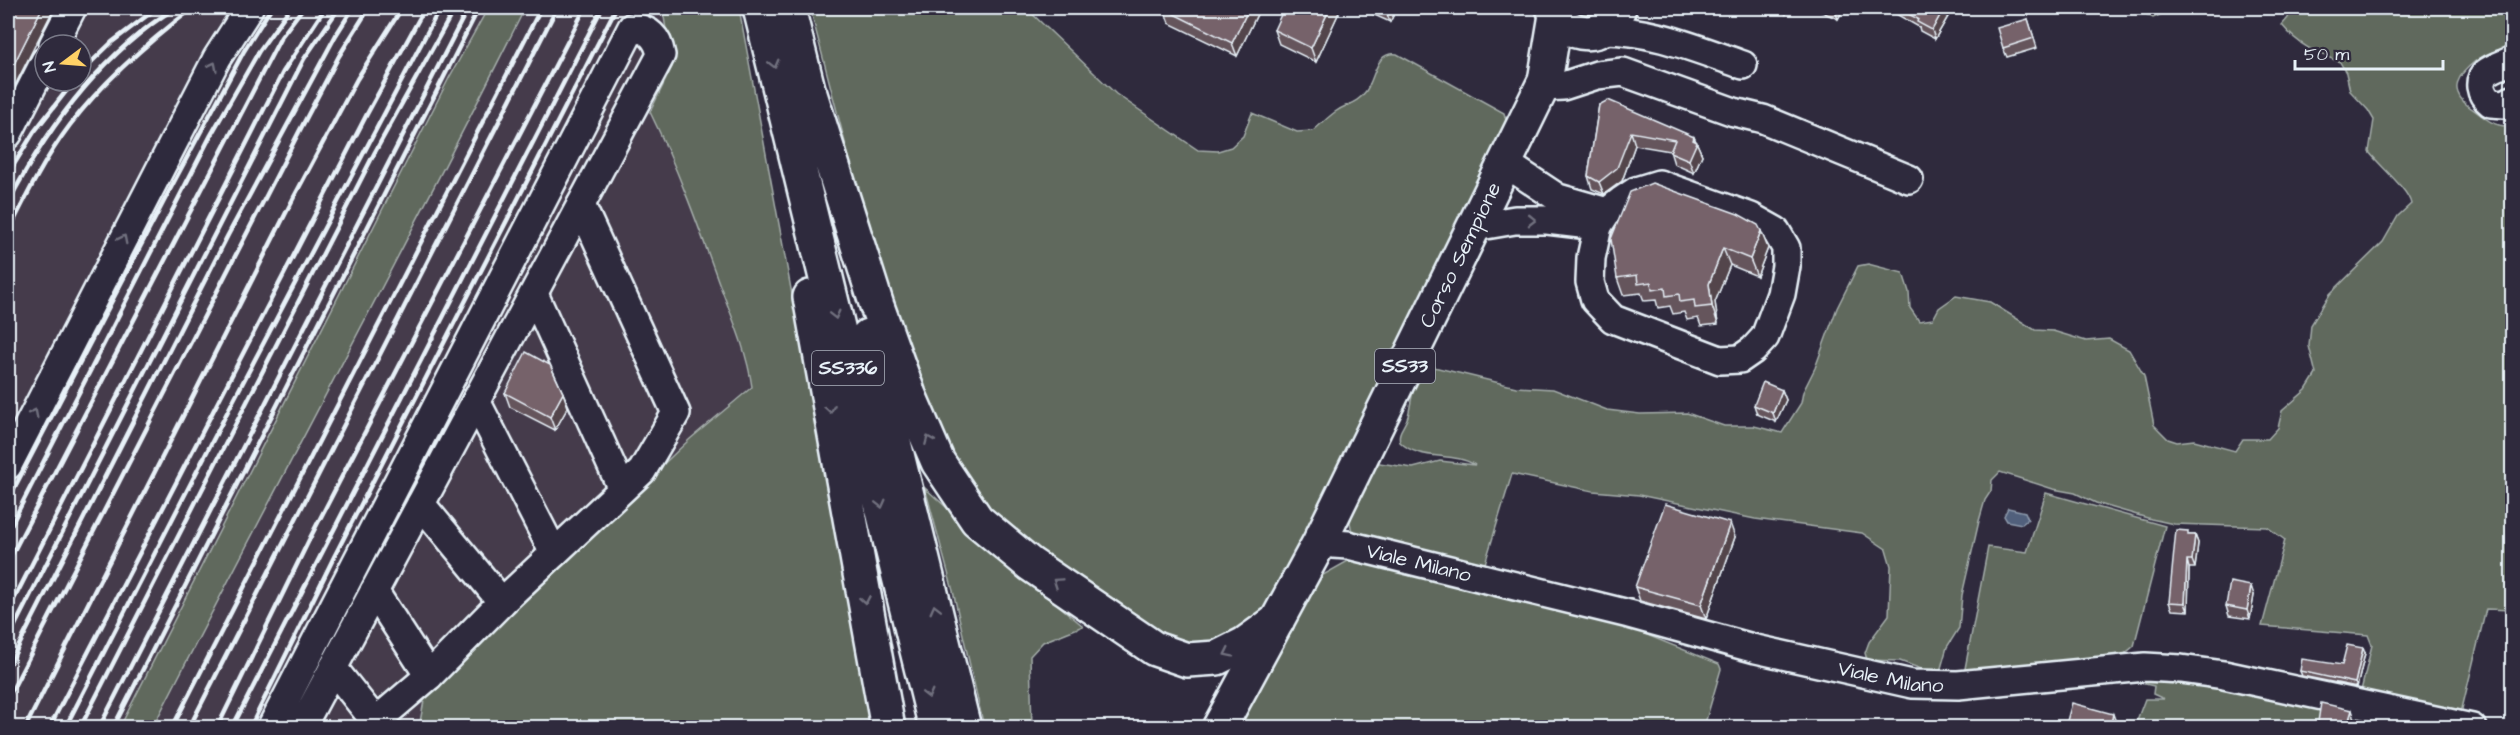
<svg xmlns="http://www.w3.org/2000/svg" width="2520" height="735" font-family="'Architects Daughter',sans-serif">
<rect width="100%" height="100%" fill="#2f2a3d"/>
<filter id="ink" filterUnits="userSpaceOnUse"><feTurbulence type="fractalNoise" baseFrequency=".0167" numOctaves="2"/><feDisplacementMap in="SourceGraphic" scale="12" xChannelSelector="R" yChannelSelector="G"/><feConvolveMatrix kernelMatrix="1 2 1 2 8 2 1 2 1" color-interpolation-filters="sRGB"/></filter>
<g filter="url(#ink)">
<path fill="#443b4b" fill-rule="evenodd" d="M8 8H488L449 78 120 727H8ZM45 45H81V81H45Z
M525 8H659L664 17 673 67 650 112 666 144 707 248 745 354 752 387 729 405 420 722 423 727 153 728 249 538 455 148Z"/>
<path fill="#61695d" stroke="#a4adaa" stroke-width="1.5" d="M488 8H525C405 249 275 487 153 727H120L449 78Z
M659 8H739L872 727 423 728 420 722 426 690 690 439 752 387C747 351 732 317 719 283 698 225 677 167 650 112L672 67 664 17Z
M810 8H1026L1116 94 1198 150 1218 151 1231 147 1243 136 1252 113 1297 132 1313 131C1320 125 1327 118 1335 112 1347 103 1356 105 1366 91 1376 77 1375 51 1397 54L1504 113 1508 128 1291 563 1261 616 1240 637 1179 649 1023 550 943 459 861 204Z
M1568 8H1601L1594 15 1583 18Z
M2135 8H2175L2153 18Z
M2291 8H2512V47L2510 53C2506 52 2499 50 2496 51 2481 54 2451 76 2458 93 2461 102 2470 107 2478 113 2487 120 2495 126 2507 126L2512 121V610L2486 609 2460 717 2360 695 2372 645 2368 635 2262 626 2285 540 2267 527 2174 524 2151 519 2096 503 2075 493 2053 489 2000 472 1992 480 1991 491 1985 500 1979 521 1962 595 1959 628 1947 647 1941 668 1932 676V673L1900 661 1867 660 1865 653 1869 642 1889 615 1891 566 1886 549 1862 533 1755 519 1639 495 1593 491 1512 474 1483 570 1352 533 1350 522 1352 514 1373 462 1413 468 1440 461 1475 465C1453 451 1420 462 1400 442 1397 431 1405 427 1408 416 1413 397 1411 378 1430 366L1516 387 1553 389 1607 410 1640 414 1687 413 1724 426H1754L1782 433 1801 403 1803 392 1815 368 1837 308 1858 266 1868 264 1903 273 1909 292 1910 308 1919 321 1933 319 1939 308 1956 296 1990 302 2035 330 2053 331 2086 341 2109 339 2129 350 2144 376 2154 425 2168 439 2177 442 2194 440 2235 451 2243 439H2268L2278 428 2282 411 2306 390 2316 374 2309 346 2311 325 2330 294 2383 242 2398 216 2411 204C2409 190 2379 165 2369 152L2374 120 2368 110 2350 91 2346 73 2340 62C2316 53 2298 45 2282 25L2288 18Z
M925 488 1008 563 1083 626 1043 642 1030 656 1032 727H984L953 591Z
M2046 493 2165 526 2134 646 2123 655 1964 674 1988 547 2027 552Z
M1355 557 1630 628 1719 664 1721 669 1704 727 1235 728 1314 583 1323 575Z
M2147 676 2327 701 2322 727 2134 728 2145 699H2164L2153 694 2154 686 2145 684Z"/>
<path fill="#51607b" stroke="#8d9aad" stroke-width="1.5" d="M2008 508 2025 512 2028 519 2022 524 2007 521 2004 516Z"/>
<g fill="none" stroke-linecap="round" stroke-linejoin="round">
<g stroke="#e8f1f8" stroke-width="32">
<g id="minor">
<path d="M1600 30C1650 29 1697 49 1743 65"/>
<path d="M53 45 72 8"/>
<path d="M2512 60C2500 67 2479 69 2481 87 2482 94 2486 99 2491 103L2505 104 2512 100"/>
<path d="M1543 87 1563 86 1597 75 1623 72 1734 112 1763 119 1909 179"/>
<path d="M8 134 45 61"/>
<path d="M1505 163 1558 198 1607 212"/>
<path d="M1659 184 1751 217 1776 231 1786 248V266L1781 294 1765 337 1753 350 1740 359 1720 360 1613 319 1595 300 1590 282 1591 258 1598 226 1607 212 1621 201 1636 191Z"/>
<path d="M1474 227 1515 220H1547L1598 226"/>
<path d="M534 294 622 489"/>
<path d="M476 401 554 553"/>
<path d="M8 465 217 58 249 8"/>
<path d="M421 504 502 602"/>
<path id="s1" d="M1319 543 1348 545 1629 614 1756 649 1912 684 1958 685 2145 667 2181 669 2224 675 2472 728"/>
<path d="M374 591 429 676"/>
<path d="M333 668 375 721"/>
<path d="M271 728 632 27C649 29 658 38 661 55L301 728"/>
<path d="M368 728 429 676 502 602 642 471 676 413 581 205"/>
</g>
</g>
<g stroke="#e8f1f8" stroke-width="38">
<g id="major">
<path d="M1553 8C1566 40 1607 42 1619 8"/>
<path id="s2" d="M1219 728 1319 543 1545 81 1556 15"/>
</g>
</g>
<g stroke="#e8f1f8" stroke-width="38">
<path id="highway" d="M760 8 936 728
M788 8 815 117
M810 94 877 306 909 395 938 462 977 520 1030 564 1155 649 1187 660 1217 658 1245 644 1277 621
M810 297 888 728
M868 336 964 728"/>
</g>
<use href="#minor" stroke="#2f2a3d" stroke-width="27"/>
<use href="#major" stroke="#2f2a3d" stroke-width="33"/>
<use href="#highway" stroke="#2f2a3d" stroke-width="33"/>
<path stroke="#e8f1f8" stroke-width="4.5" d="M81 72 112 42 157 8
M8 174 34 132 74 81
M8 203C47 128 102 54 175 8
M8 233C26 196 45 158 70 125 105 79 148 42 193 8
M8 500 176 178 244 51 271 8
M8 531 211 135 259 51 290 8
M8 562 281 37 303 8
M8 611 283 72 325 8
M8 639 304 59 339 8
M8 667 228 235 336 35 353 8
M8 698 300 130 339 56 369 8
M25 728 294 197 357 79 402 8
M49 728 367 114 425 8
M65 728 232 403 440 8
M80 728 375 152 455 8
M99 728 468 8
M113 728 479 8
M172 728 541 8
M189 728 557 8
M217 728 310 538 585 8
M232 728 602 8
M250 728 334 557 616 8"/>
</g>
<path fill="#65545c" stroke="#e8f1f8" stroke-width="1.5" d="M1260 8 1237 56 1169 23 1164 9Z
M1341 8 1316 62 1279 44 1274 30Z
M1359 8H1397L1390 22Z
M1772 8H1789L1786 14Z
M1813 8H1844L1838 19Z
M1888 8H1953L1935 39 1920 31 1919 27 1889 10Z
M2028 19 2037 48 2007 57 2003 48Z
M1599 105 1694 137 1702 155 1694 173 1674 164 1670 151 1635 145 1622 181 1604 194 1592 189 1588 176Z
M1761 231 1768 248 1757 276 1730 265 1715 302 1718 324 1701 326 1698 318 1687 320 1684 312 1673 314 1670 306 1658 308 1656 300 1644 301 1641 293 1623 295 1617 278Z
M1782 390 1786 400 1776 422 1757 414 1754 405Z
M505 393 568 407 555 430 510 407Z
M2189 535H2195L2198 543 2195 568H2189L2188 611 2172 610 2169 602Z
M1735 537 1706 619 1640 601 1635 587Z
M2254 595 2250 619 2229 616 2226 606Z
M2365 653 2357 687 2302 676 2300 671 2342 665Z"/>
<path fill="#53454b" stroke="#e8f1f8" stroke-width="1.5" d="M42 8H54L8 99V76Z
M1249 8H1260L1237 56 1232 43Z
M1330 8H1341L1316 62 1311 48Z
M1385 8H1397L1390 22Z
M1784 8H1789L1786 14Z
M1834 8H1844L1838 19Z
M1944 8H1953L1935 39 1932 30Z
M1631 132 1635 145 1622 181 1604 194 1599 182Z
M1694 137 1702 155 1694 173 1689 160Z
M1761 231 1768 248 1757 276 1750 259Z
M1723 248 1730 265 1715 302 1718 324 1712 306 1709 284Z
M1782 390 1786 400 1776 422 1773 413Z
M563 393 568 407 555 430 550 417Z
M1730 523 1735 537 1706 619 1701 605Z
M2195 535 2198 543 2195 568 2192 560Z
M2187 560 2189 568 2188 611 2185 603Z
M2251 586 2254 595 2250 619 2247 610Z
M2363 648 2365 653 2357 687 2355 683Z
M2352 710 2355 719 2354 723 2356 728H2352L2349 720Z
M2113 714 2118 728H2110Z"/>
<path fill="#76626b" stroke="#e8f1f8" stroke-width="1.5" d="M8 8H42L8 76Z
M1165 8H1249L1232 43 1164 9Z
M1284 8H1330L1311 48 1274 30Z
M1897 8H1944L1932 30 1917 22 1918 19Z
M2028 19 2034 38 2003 48 1997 28Z
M1608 100 1694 137 1693 140 1697 142 1689 160 1670 152 1675 140 1631 132 1617 168 1599 182 1588 176 1599 105Z
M1652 183 1738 214 1758 225 1761 231 1750 259 1723 248 1709 284 1712 306 1695 308 1694 300 1680 302 1679 294 1666 296 1665 288 1652 290 1651 282 1638 284 1637 275 1617 278 1611 239 1630 192Z
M526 352 550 365 563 393 550 417 505 393Z
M1763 382 1782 390 1773 413 1754 405Z
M1665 504 1730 523 1701 605 1635 587Z
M2176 530 2188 531V535H2195L2192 560H2187L2185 603 2169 602Z
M2230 582 2251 586 2247 610 2226 606Z
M2347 645 2363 648 2355 683 2300 671 2302 659 2342 665Z
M2072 703 2113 714 2110 728H2065Z
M2321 703 2352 710 2349 720 2354 722 2353 728H2317Z
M2399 721 2417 725 2416 728H2398Z"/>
<defs><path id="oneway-chevron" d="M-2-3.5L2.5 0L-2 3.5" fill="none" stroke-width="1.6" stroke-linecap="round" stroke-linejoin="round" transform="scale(1.5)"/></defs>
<g stroke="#70707e">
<use href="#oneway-chevron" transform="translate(774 64) rotate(76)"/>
<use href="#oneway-chevron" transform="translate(213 66) rotate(-63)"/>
<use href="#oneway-chevron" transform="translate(1532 220) rotate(1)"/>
<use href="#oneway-chevron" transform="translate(123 239) rotate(-63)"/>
<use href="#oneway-chevron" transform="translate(835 315) rotate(76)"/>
<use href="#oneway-chevron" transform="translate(830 409) rotate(80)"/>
<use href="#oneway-chevron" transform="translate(34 413) rotate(-63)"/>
<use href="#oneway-chevron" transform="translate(929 440) rotate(-113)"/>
<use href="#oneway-chevron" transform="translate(881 504) rotate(76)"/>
<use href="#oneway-chevron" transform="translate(1057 582) rotate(-146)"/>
<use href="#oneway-chevron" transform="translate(865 600) rotate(80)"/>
<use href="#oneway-chevron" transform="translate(935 609) rotate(-104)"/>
<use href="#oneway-chevron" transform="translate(1228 653) rotate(154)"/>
<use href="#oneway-chevron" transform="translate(928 694) rotate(76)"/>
</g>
</g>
<g text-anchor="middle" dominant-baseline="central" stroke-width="6" stroke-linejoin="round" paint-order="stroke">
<g fill="#2f2a3d" stroke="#b0b5c0" stroke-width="1.5">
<rect x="1375" y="349" width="60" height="34" rx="4.5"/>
<rect x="812" y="351" width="72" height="34" rx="4.5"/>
</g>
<g font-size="20" font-weight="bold" fill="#e8f1f8">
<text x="1405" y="366">SS33</text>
<text x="848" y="368">SS336</text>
</g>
<g font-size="21" fill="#e8f1f8" stroke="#2f2a3d">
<text stroke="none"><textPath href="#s2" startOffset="531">Corso Sempione</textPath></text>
<text stroke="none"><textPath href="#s1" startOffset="102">Viale Milano</textPath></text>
<text stroke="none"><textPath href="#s1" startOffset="588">Viale Milano</textPath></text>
</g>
</g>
<rect width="2520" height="735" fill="none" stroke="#2f2a3d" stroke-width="30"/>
<rect x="15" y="15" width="2490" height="705" fill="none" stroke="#e8f1f8" stroke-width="2" filter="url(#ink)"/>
<g transform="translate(63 63) rotate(254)"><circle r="28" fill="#2f2a3d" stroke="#797a88" stroke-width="1.5"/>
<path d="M0-4.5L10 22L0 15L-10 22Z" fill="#ffd166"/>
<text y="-9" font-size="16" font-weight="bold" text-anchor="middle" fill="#e8f1f8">N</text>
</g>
<path d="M2295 60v9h148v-9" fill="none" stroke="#e8f1f8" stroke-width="3"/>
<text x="2304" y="60" font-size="18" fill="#e8f1f8" stroke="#2f2a3d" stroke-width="4.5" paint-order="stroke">50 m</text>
</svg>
